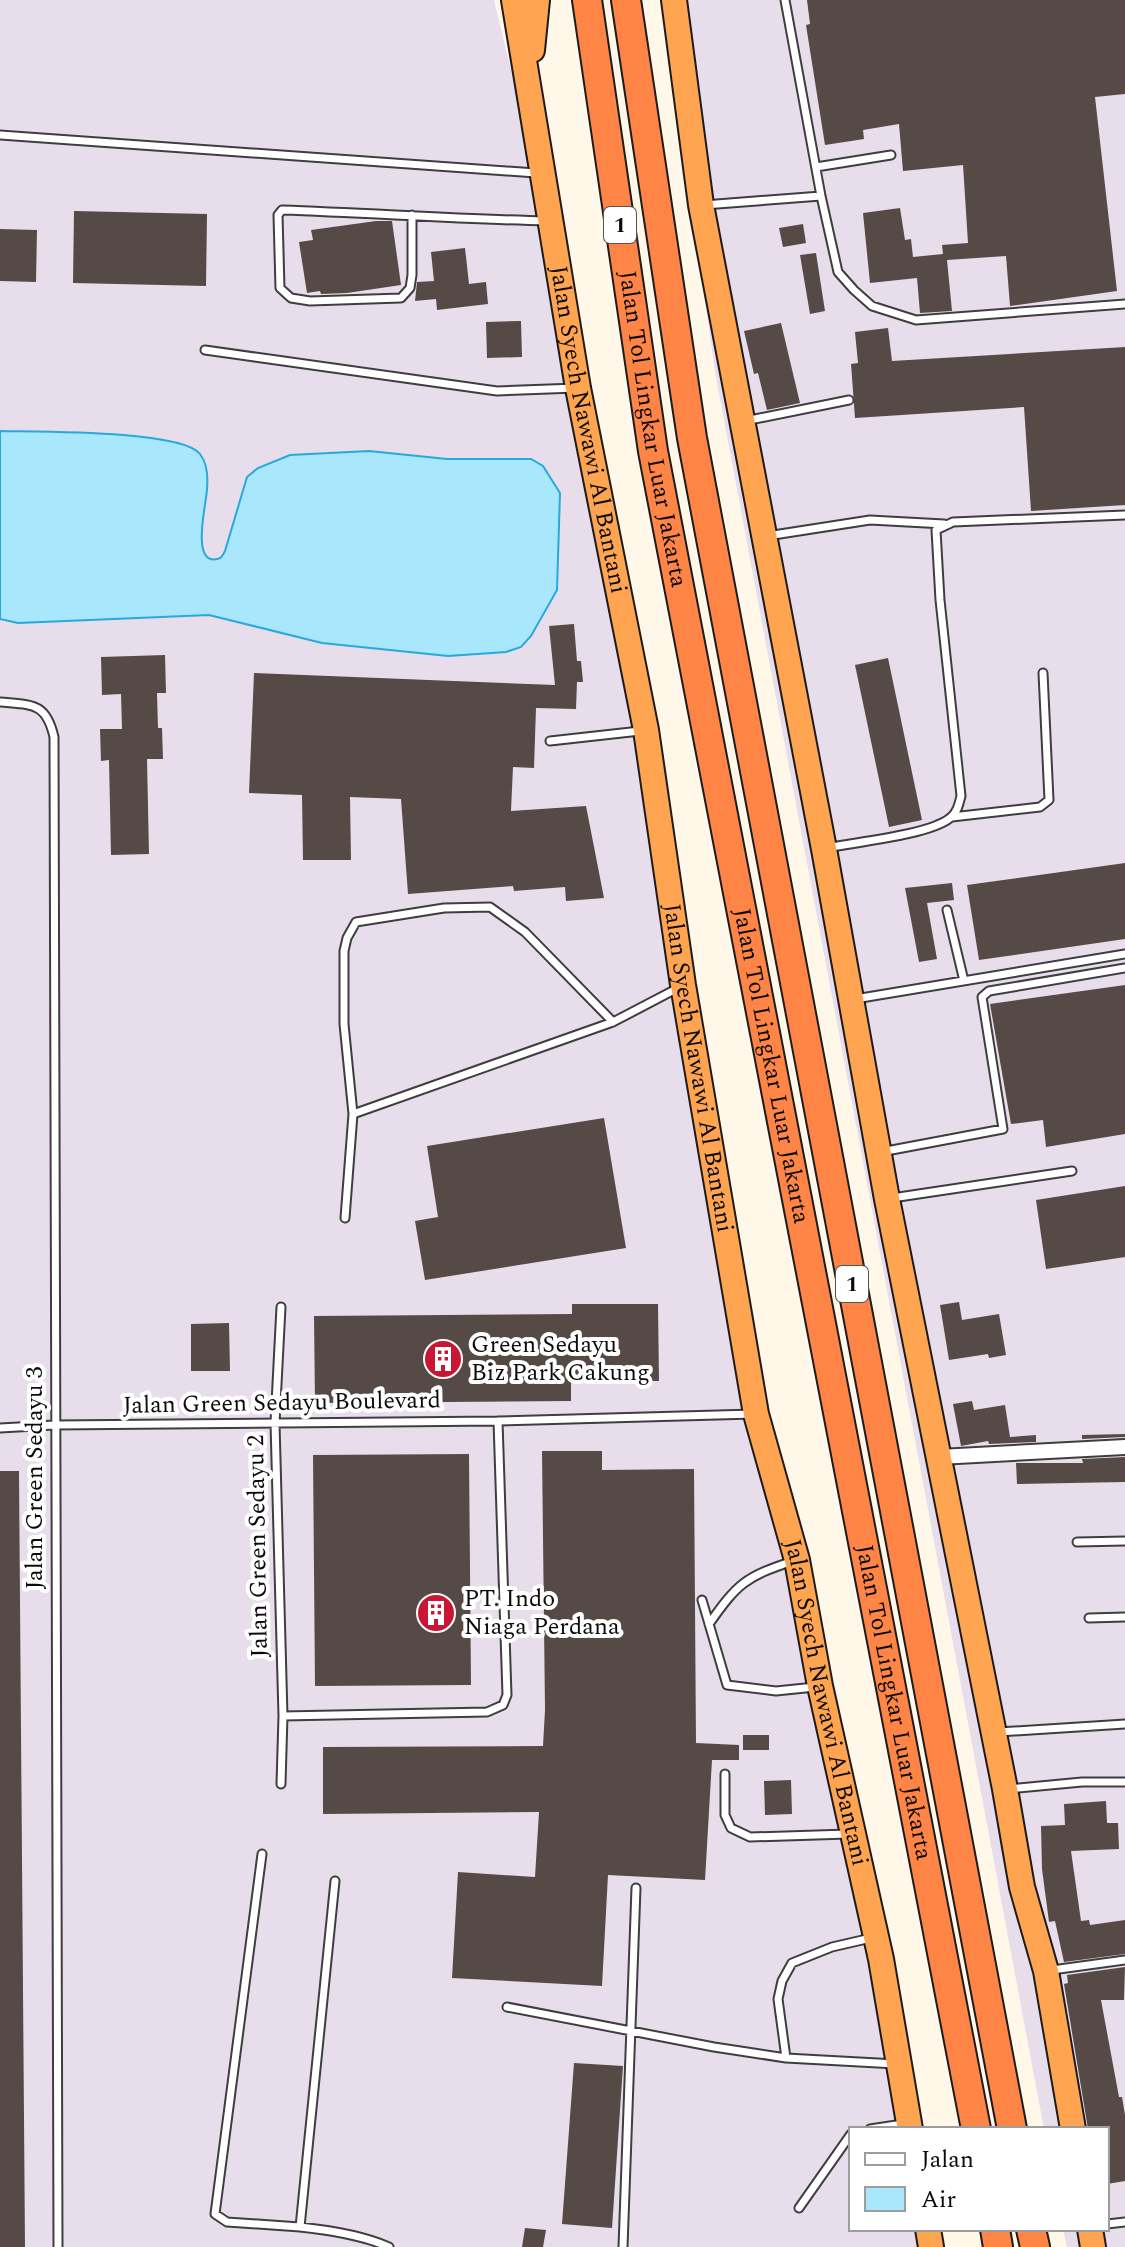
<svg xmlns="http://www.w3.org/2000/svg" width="1125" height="2247" font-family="Spectral,serif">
<rect width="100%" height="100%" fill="#fff8e9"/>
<path fill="#e8deeb" d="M0 0H494L589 393 732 1301 910 2129H851V2229H932L936 2247H0Z
M661 0H1125V2247H1067L1063 2229H1107V2129H1044L716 377Z"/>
<path fill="#a8e7fc" stroke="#27a9db" stroke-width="2" d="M0 431C34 432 181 430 200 454 207 463 208 478 207 489 207 501 190 565 217 559 222 558 222 556 225 551L247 477 258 468 290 455 369 451 447 459H531L543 466 560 493 557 590 531 636 521 647 506 652 448 656 322 643 209 615 18 623 0 619Z"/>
<path fill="#554a46" d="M807 0H1125V94L1095 97 1117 291 1010 306 1006 256 947 260 952 311 920 313 917 278 870 283 863 213 900 208 905 240 911 239 913 257 943 254 942 245 968 243 963 165 903 171 899 124 863 130 864 139 825 145 806 25 810 24Z
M74 211 207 214 206 286 73 283Z
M376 221H392L401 285 347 293 321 294 320 291 307 293 299 242 313 240 311 230Z
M803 224 806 243 783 247 779 228Z
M0 229 37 230 36 282 0 281Z
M465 248 469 284 486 282 488 304 437 310 436 299 415 301 417 282 434 281 431 252Z
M816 253 825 311 810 314 800 255Z
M521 321 522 357 487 358 486 322Z
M781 323 800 403 767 410 758 373 754 374 744 331Z
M888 328 892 361 1125 347V505L1031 511 1024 407 855 418 851 364 858 363 855 332Z
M574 624 577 661H581L583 682H577L576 709 536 708 534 768 513 767 511 811 586 806 604 898 566 901 565 887 514 891 513 886 408 894 401 799 350 797 351 860H303L302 795 249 793 254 673 555 685 549 626Z
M165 655 166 693H157L158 728H162L163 759H147L149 854 111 855 109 760 101 761 100 729H122L121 694 102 695 101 657Z
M888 658 922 820 889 827 855 665Z
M1125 863V939L979 960 967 885Z
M952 883 954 900 927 903 937 959 919 962 905 888Z
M1125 985V1134L1046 1147 1043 1120 1011 1124 990 1004Z
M604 1118 626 1248 425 1280 415 1221 438 1217 427 1146Z
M1125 1186V1257L1046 1269 1036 1200Z
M959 1302 962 1320 999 1314 1006 1355 989 1358 988 1354 949 1360 940 1305Z
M572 1304H658L659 1381H571V1401L315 1403 314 1316 572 1314Z
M229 1323 230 1371H191V1324Z
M972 1401 974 1410 1005 1405 1010 1437 1036 1435V1442L989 1444 988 1441 961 1446 953 1404Z
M1125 1434V1437L1082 1439V1435Z
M542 1451H602V1470L694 1469 696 1743 739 1745V1760H712L705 1880 608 1875 602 1986 452 1978 458 1872 535 1877 539 1812 323 1814V1747L543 1746 545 1710Z
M469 1454 471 1685 315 1686 313 1455Z
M1125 1457V1482L1017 1484 1016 1463H1083L1082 1459Z
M0 1471H19L25 2247H0Z
M743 1735H769V1750H743Z
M791 1780 792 1814 765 1815 764 1781Z
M1106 1801 1107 1823H1118L1119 1849 1071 1851 1081 1921 1089 1920 1090 1925 1125 1920V1954L1064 1962 1055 1921 1049 1922 1042 1869 1041 1826 1065 1825 1064 1804Z
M1125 1967 1124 2000H1101L1119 2097H1122L1125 2115V2181L1107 2184V2129H1088L1064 1984 1068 1983 1067 1975Z
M574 2063 623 2066 612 2228 562 2224Z
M525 2228 546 2230 543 2247H522Z"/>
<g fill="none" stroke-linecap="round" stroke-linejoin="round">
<g stroke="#3e3e3e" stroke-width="11">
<path id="service" d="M785 0 821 196 838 272 854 290 872 306 916 320 1125 304
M0 135 536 173
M816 167 891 155
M704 205 821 196
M412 215V275L410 288 401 298 310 301 291 298 280 288 278 215 282 210C370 213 459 219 547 221
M205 350 497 391 576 388
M745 421 849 400
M767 536 870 520 944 524
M0 702C32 705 46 702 54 737L58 2247
M550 741 640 731
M952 817 1040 807 1049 800 1043 673
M827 848C856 842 929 835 950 818 957 813 959 804 961 796L940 600 936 530 953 522 1125 515
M947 910 964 981
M855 999 1125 954
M353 1114 344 1024V951L347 938 356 922 444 908 490 907 525 932 613 1022
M881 1152 1003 1129 982 997 989 991 1125 968
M892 1198 1072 1171
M345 1218 353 1114 613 1022 678 988
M0 1428 54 1425 498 1421 754 1414
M1077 1542 1125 1541
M702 1600 727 1685 776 1691 815 1687
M1089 1618 1125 1617
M709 1624C738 1583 745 1577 793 1561
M283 1716 487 1712 503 1705 507 1695 498 1421
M999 1732 1125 1724
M725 1774V1815L731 1828 750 1837 848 1834
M281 1784 283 1716 275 1423 281 1307
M1007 1789 1082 1782H1125
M262 1854 215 2214 227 2222 300 2227
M335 1881 300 2227C329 2230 362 2235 389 2247
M1052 1970 1125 1960
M507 2007 714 2047 786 2058 896 2064
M786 2058 778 1999 782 1981 792 1963 832 1947 871 1938
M870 2129 903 2124
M799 2208 851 2134
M1107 2224 1125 2222
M623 2247 636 1888"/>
</g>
<g stroke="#3e3e3e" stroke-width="18">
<path id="minor" d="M939 1457 1125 1447"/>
</g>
<g stroke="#1c1c1c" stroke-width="28">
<g id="trunk">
<path id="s1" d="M514 0 578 388 646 730 683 985 756 1414 797 1560 820 1686 881 1959 910 2129"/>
<path d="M674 0 701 205 824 849 887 1199 1005 1789 1022 1887 1046 1971 1073 2129"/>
<path d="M532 50 537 0"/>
<path d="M928 2229 931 2247"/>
<path d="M1090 2229 1093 2247"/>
</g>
</g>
<g stroke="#1c1c1c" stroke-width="32">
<g id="motorway">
<path id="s2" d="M587 0 653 451 976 2129"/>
<path d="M626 0 692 438 1012 2129"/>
<path d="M995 2229 998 2247"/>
<path d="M1031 2229 1035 2247"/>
</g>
</g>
<use href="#service" stroke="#fff" stroke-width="7"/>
<use href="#minor" stroke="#fff" stroke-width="14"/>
<use href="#trunk" stroke="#ffa450" stroke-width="24"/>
<use href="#motorway" stroke="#ff8547" stroke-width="28"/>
</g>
<defs>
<g id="building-disc" transform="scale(2)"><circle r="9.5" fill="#c81634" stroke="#fff"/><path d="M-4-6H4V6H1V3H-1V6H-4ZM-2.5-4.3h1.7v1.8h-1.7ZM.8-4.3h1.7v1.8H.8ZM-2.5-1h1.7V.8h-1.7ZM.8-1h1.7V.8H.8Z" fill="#fff"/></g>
</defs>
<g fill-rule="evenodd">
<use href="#building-disc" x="443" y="1359"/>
<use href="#building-disc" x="436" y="1613"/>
</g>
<g text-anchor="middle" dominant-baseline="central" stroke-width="8" stroke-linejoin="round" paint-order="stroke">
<g fill="#fff" stroke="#545454" stroke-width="2">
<rect x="604" y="207" width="32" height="36" rx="6"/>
<rect x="836" y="1266" width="32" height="36" rx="6"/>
</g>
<g font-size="22" font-weight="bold" fill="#0b0b0b">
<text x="620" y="225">1</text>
<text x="852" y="1284">1</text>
</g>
<g font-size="24" fill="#0b0b0b" stroke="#fff">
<text stroke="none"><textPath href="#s1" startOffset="436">Jalan Syech Nawawi Al Bantani</textPath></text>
<text stroke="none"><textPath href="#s2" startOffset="434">Jalan Tol Lingkar Luar Jakarta</textPath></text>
<text stroke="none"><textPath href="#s2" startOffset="1082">Jalan Tol Lingkar Luar Jakarta</textPath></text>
<text stroke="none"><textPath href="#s1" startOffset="1084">Jalan Syech Nawawi Al Bantani</textPath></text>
<text transform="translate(282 1403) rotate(-1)">Jalan Green Sedayu Boulevard</text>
<text transform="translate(35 1478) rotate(-90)">Jalan Green Sedayu 3</text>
<text transform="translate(258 1546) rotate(-91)">Jalan Green Sedayu 2</text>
<text stroke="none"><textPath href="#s1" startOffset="1732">Jalan Syech Nawawi Al Bantani</textPath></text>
<text stroke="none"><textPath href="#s2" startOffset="1730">Jalan Tol Lingkar Luar Jakarta</textPath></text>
</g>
<g font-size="24" fill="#0b0b0b" stroke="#fff" text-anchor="start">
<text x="471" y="1345">Green Sedayu<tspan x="471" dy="28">Biz Park Cakung</tspan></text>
<text x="464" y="1599">PT. Indo<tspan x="464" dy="28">Niaga Perdana</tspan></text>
</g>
</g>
<rect x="849" y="2127" width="260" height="104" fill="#ffffff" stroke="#9d9d9d" stroke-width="2"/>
<rect x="865" y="2153" width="40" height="12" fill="#ffffff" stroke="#9d9d9d" stroke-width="2"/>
<text x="921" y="2167" font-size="24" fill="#0b0b0b">Jalan</text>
<rect x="865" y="2187" width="40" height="24" fill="#a8e7fc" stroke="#9d9d9d" stroke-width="2"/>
<text x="921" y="2207" font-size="24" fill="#0b0b0b">Air</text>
</svg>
